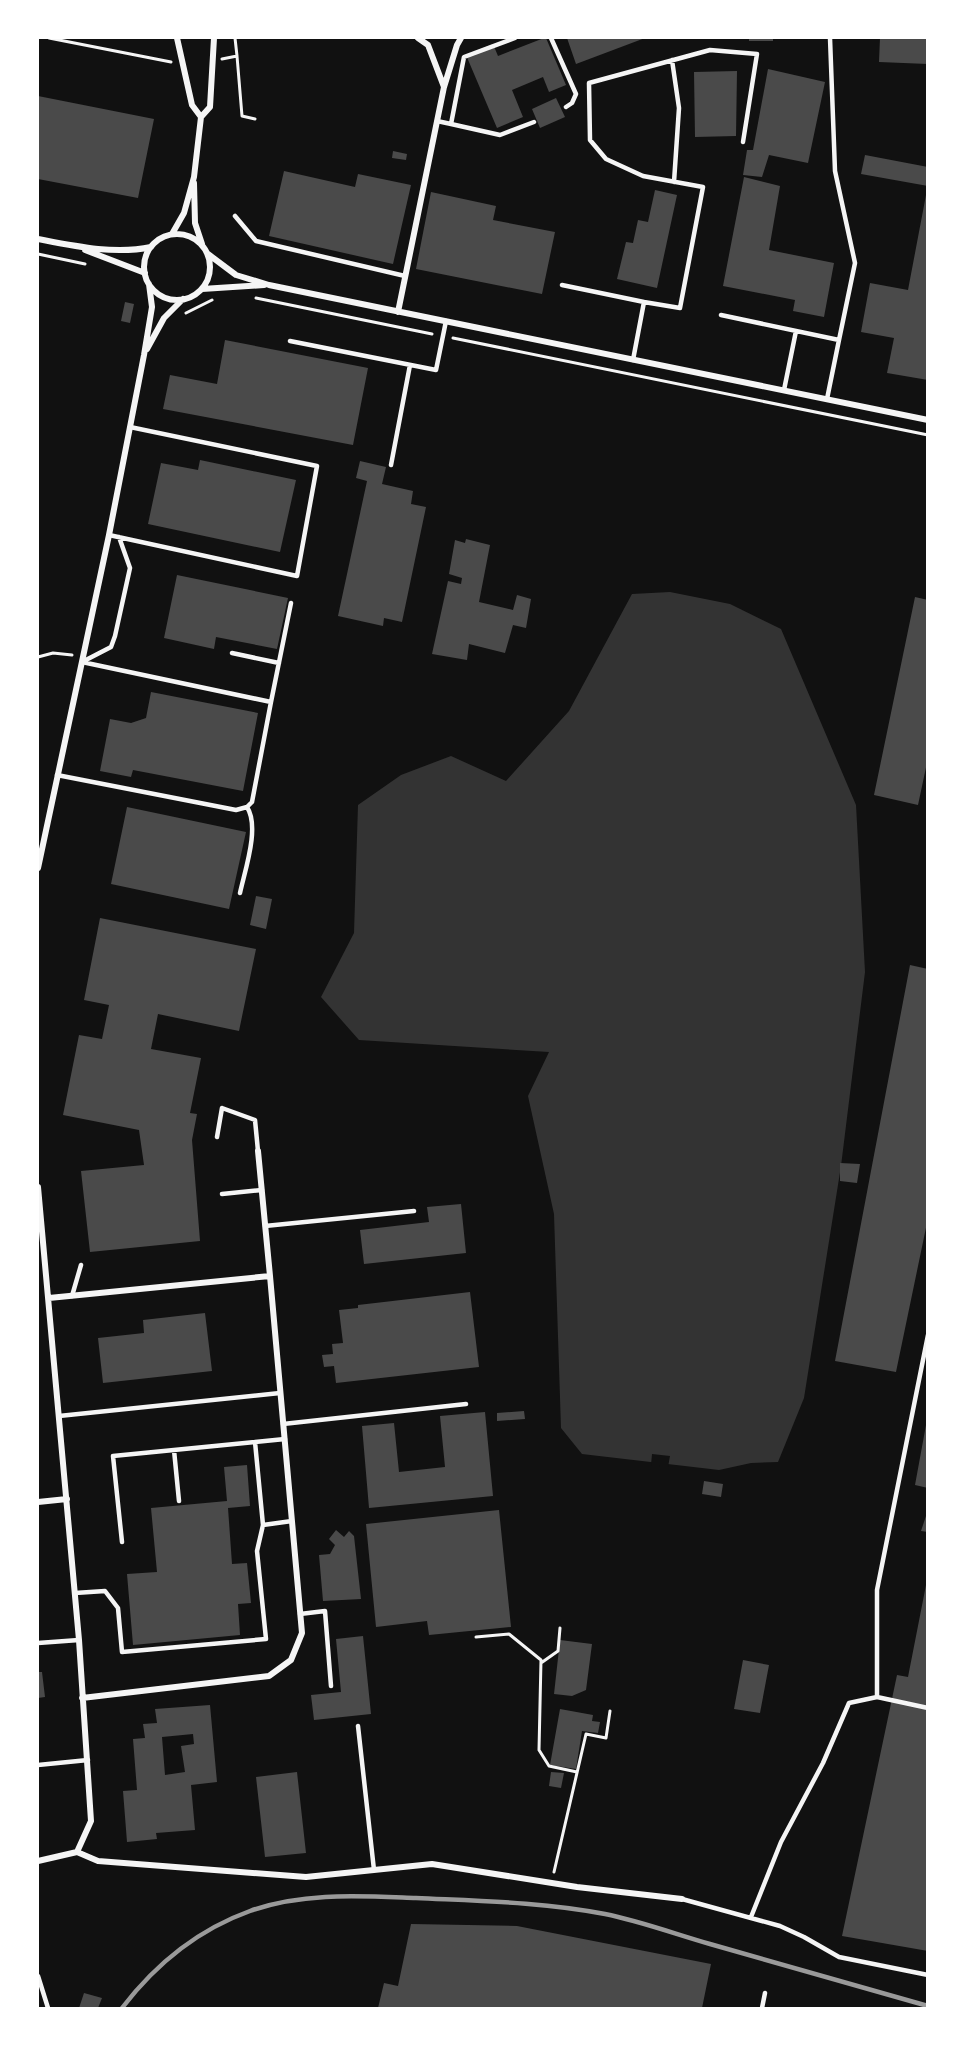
<svg xmlns="http://www.w3.org/2000/svg" width="965" height="2046" font-family="'Roboto Condensed',sans-serif">
<rect width="100%" height="100%" fill="#111"/>
<path fill="#333" d="M670 592 730 604 781 629 856 805 865 972 841 1166 804 1398 778 1462 751 1463 719 1470 582 1454 561 1428 554 1214 528 1096 549 1052 359 1040 321 997 354 933 358 805 401 775 451 756 506 781 569 711 632 594Z"/>
<path fill="#111" d="M652 1454 670 1456 668 1467 651 1465Z"/>
<path fill="#4a4a4a" fill-rule="evenodd" d="M544 38H546L566 85 549 92 543 77 512 90 523 117 497 128 466 55 493 44 498 56Z
M567 38H645L576 64Z
M749 38H773V41H749Z
M880 38H928V64L879 62Z
M768 69 825 82 808 163 769 155 762 177 743 175 747 150H753Z
M737 71 736 136 695 137 694 72Z
M38 96 154 119 138 198 38 179Z
M556 98 565 117 540 128 532 109Z
M393 151 407 154 406 160 392 158Z
M865 155 928 167V186L861 174Z
M284 171 355 187 358 174 411 185 393 264 269 236Z
M744 177 780 186 769 250 834 263 824 317 793 311 795 300 723 286Z
M655 190 677 195 657 288 617 279 626 242 633 243 638 220 648 222Z
M431 192 496 206 493 220 555 232 542 294 416 269Z
M926 195H928V380L887 373 894 338 861 332 870 283 908 290Z
M125 302 134 304 130 323 121 321Z
M225 340 368 368 353 445 163 409 170 375 217 384Z
M200 460 296 480 280 552 148 524 161 463 198 470Z
M360 461 386 467 382 484 413 491 411 504 426 507 402 622 384 618 383 626 338 616 367 481 356 478Z
M466 539 490 545 479 602 513 610 517 595 531 599 526 628 513 625 505 653 469 644 467 660 432 654 448 581 461 584 462 578 449 574 455 540 465 543Z
M177 575 288 598 277 649 216 637 214 649 164 638Z
M915 597 928 600V758L918 805 874 795Z
M151 692 258 713 243 791 133 770 131 777 100 771 110 719 131 723 146 718Z
M127 807 246 832 229 909 111 884Z
M256 896 272 899 266 929 250 925Z
M100 918 256 949 239 1031 158 1014 151 1049 201 1058 190 1113 197 1114 192 1140 200 1241 90 1252 81 1171 144 1165 139 1130 63 1115 79 1035 102 1039 109 1005 84 1000Z
M910 965 928 969V1218L896 1372 835 1361Z
M840 1163 860 1164 857 1183 840 1181Z
M461 1204 466 1253 364 1264 360 1230 429 1222 427 1207Z
M470 1292 479 1367 336 1383 334 1366 324 1367 322 1355 333 1354 332 1344 343 1343 339 1310 358 1308V1305Z
M205 1313 212 1371 103 1383 98 1338 144 1333 143 1320Z
M524 1411 525 1419 497 1421V1413Z
M485 1412 493 1496 369 1508 362 1426 394 1423 399 1472 445 1467 440 1416Z
M926 1425 928 1426V1488L915 1485Z
M247 1465 250 1506 228 1508 232 1564 247 1563 251 1603 238 1604 240 1635 133 1645 127 1574 157 1572 151 1508 227 1501 224 1467Z
M704 1481 723 1484 721 1497 702 1494Z
M499 1510 511 1627 429 1635 427 1621 376 1627 366 1524Z
M927 1513H928V1532L921 1531Z
M336 1530 344 1537 349 1531 354 1536 361 1599 323 1601 319 1555 330 1554 335 1545 329 1539Z
M926 1585H928V1951L842 1936 897 1675 908 1677Z
M363 1636 371 1714 314 1720 311 1695 341 1692 336 1639Z
M560 1640 592 1644 586 1690 572 1696 554 1694Z
M743 1660 769 1665 760 1713 734 1709Z
M38 1672H42L45 1697 38 1698Z
M210 1705 217 1782 191 1785 195 1830 156 1833 157 1839 127 1842 123 1791 137 1790 133 1739 145 1738 143 1724 157 1723 155 1709ZM193 1734 194 1744 181 1746 185 1772 165 1775 162 1737Z
M560 1709 593 1715 592 1721 600 1722 598 1733 582 1731 576 1769 550 1765Z
M297 1772 306 1853 265 1857 256 1777Z
M551 1772 564 1773 561 1788 549 1786Z
M411 1924 517 1926 711 1964 702 2008H378L384 1983 398 1986Z
M84 1993 102 1998 98 2008H79Z"/>
<g fill="none" stroke-linecap="round" stroke-linejoin="round">
<path stroke="#f5f5f5" stroke-width="3" d="M49 38 171 62
M235 38 237 56
M222 59 237 56 242 116 255 119
M38 254 85 264
M256 298 432 334
M186 313 212 300
M453 338 928 435
M38 657 53 653 72 655
M476 1637 509 1634 541 1660 539 1750 549 1766 577 1772
M541 1663 558 1651 560 1628
M554 1872 586 1734 606 1738 610 1711"/>
<path stroke="#f5f5f5" stroke-width="4.5" d="M551 38 576 94 572 103 566 107
M672 60 679 108 674 182
M437 121 451 124 464 57 515 38
M451 124 500 135 534 122
M235 216 256 241 405 276
M562 285 644 302 633 360
M644 302 680 308 703 187 643 176 606 159 590 140 589 83 710 50 757 54 743 142
M721 315 839 340 855 263 835 171 830 38
M290 341 436 370 446 321
M784 390 796 331
M827 399 839 340
M391 465 410 365
M109 535 297 576 317 466 130 427
M232 653 279 663
M82 662 111 647 115 636 130 568 119 537
M271 702 291 603
M57 775 236 810 247 807 252 802 271 702 82 662
M240 893C245 870 260 827 247 807
M217 1137 222 1108 255 1120 258 1151
M222 1194 262 1190
M265 1226 414 1211
M72 1296 81 1265
M928 1335 877 1590V1697L928 1708
M59 1416 280 1393
M283 1424 466 1404
M174 1450 179 1501
M263 1525 292 1521
M122 1542 113 1456 255 1442
M75 1593 105 1591 118 1608 122 1652 266 1639 257 1551 263 1525 255 1442 285 1439
M300 1614 325 1611 331 1686
M38 1643 79 1640
M358 1726 374 1870
M38 1765 88 1760
M682 1899 780 1926 804 1937 839 1957 928 1975
M751 1917 781 1842 823 1763 849 1703 877 1697
M38 1976 48 2008
M762 2008 765 1993"/>
<path stroke="#f5f5f5" stroke-width="6" d="M177 38 192 105 201 117
M418 38 428 45 444 87
M194 183 195 223 202 244
M172 234 184 213 194 177 201 117 210 107 214 38
M144 267a33 33 0 1 1 66 0a33 33 0 1 1-66 0Z
M38 239C74 246 115 255 151 247
M85 250 145 273
M208 254 236 275 269 285 928 420
M202 289 264 285
M398 312 444 87 457 45 461 38
M147 349 164 318 183 299
M38 868 109 535 144 355 152 307 149 284
M258 1151 270 1276
M38 1187 79 1640 91 1821 77 1852
M49 1298 270 1276 302 1633 291 1660 269 1676 82 1698
M38 1502 67 1499
M38 1861 77 1852 98 1861 306 1877 432 1864 577 1887 682 1899"/>
<path stroke="#9a9a9a" stroke-width="4.5" d="M122 2008C155 1965 197 1930 250 1911 303 1892 360 1896 416 1898 479 1901 543 1902 605 1914 640 1921 675 1934 710 1944 782 1964 855 1985 928 2006"/>
</g>
<rect width="965" height="2046" fill="none" stroke="#ffffff" stroke-width="78"/>
</svg>
